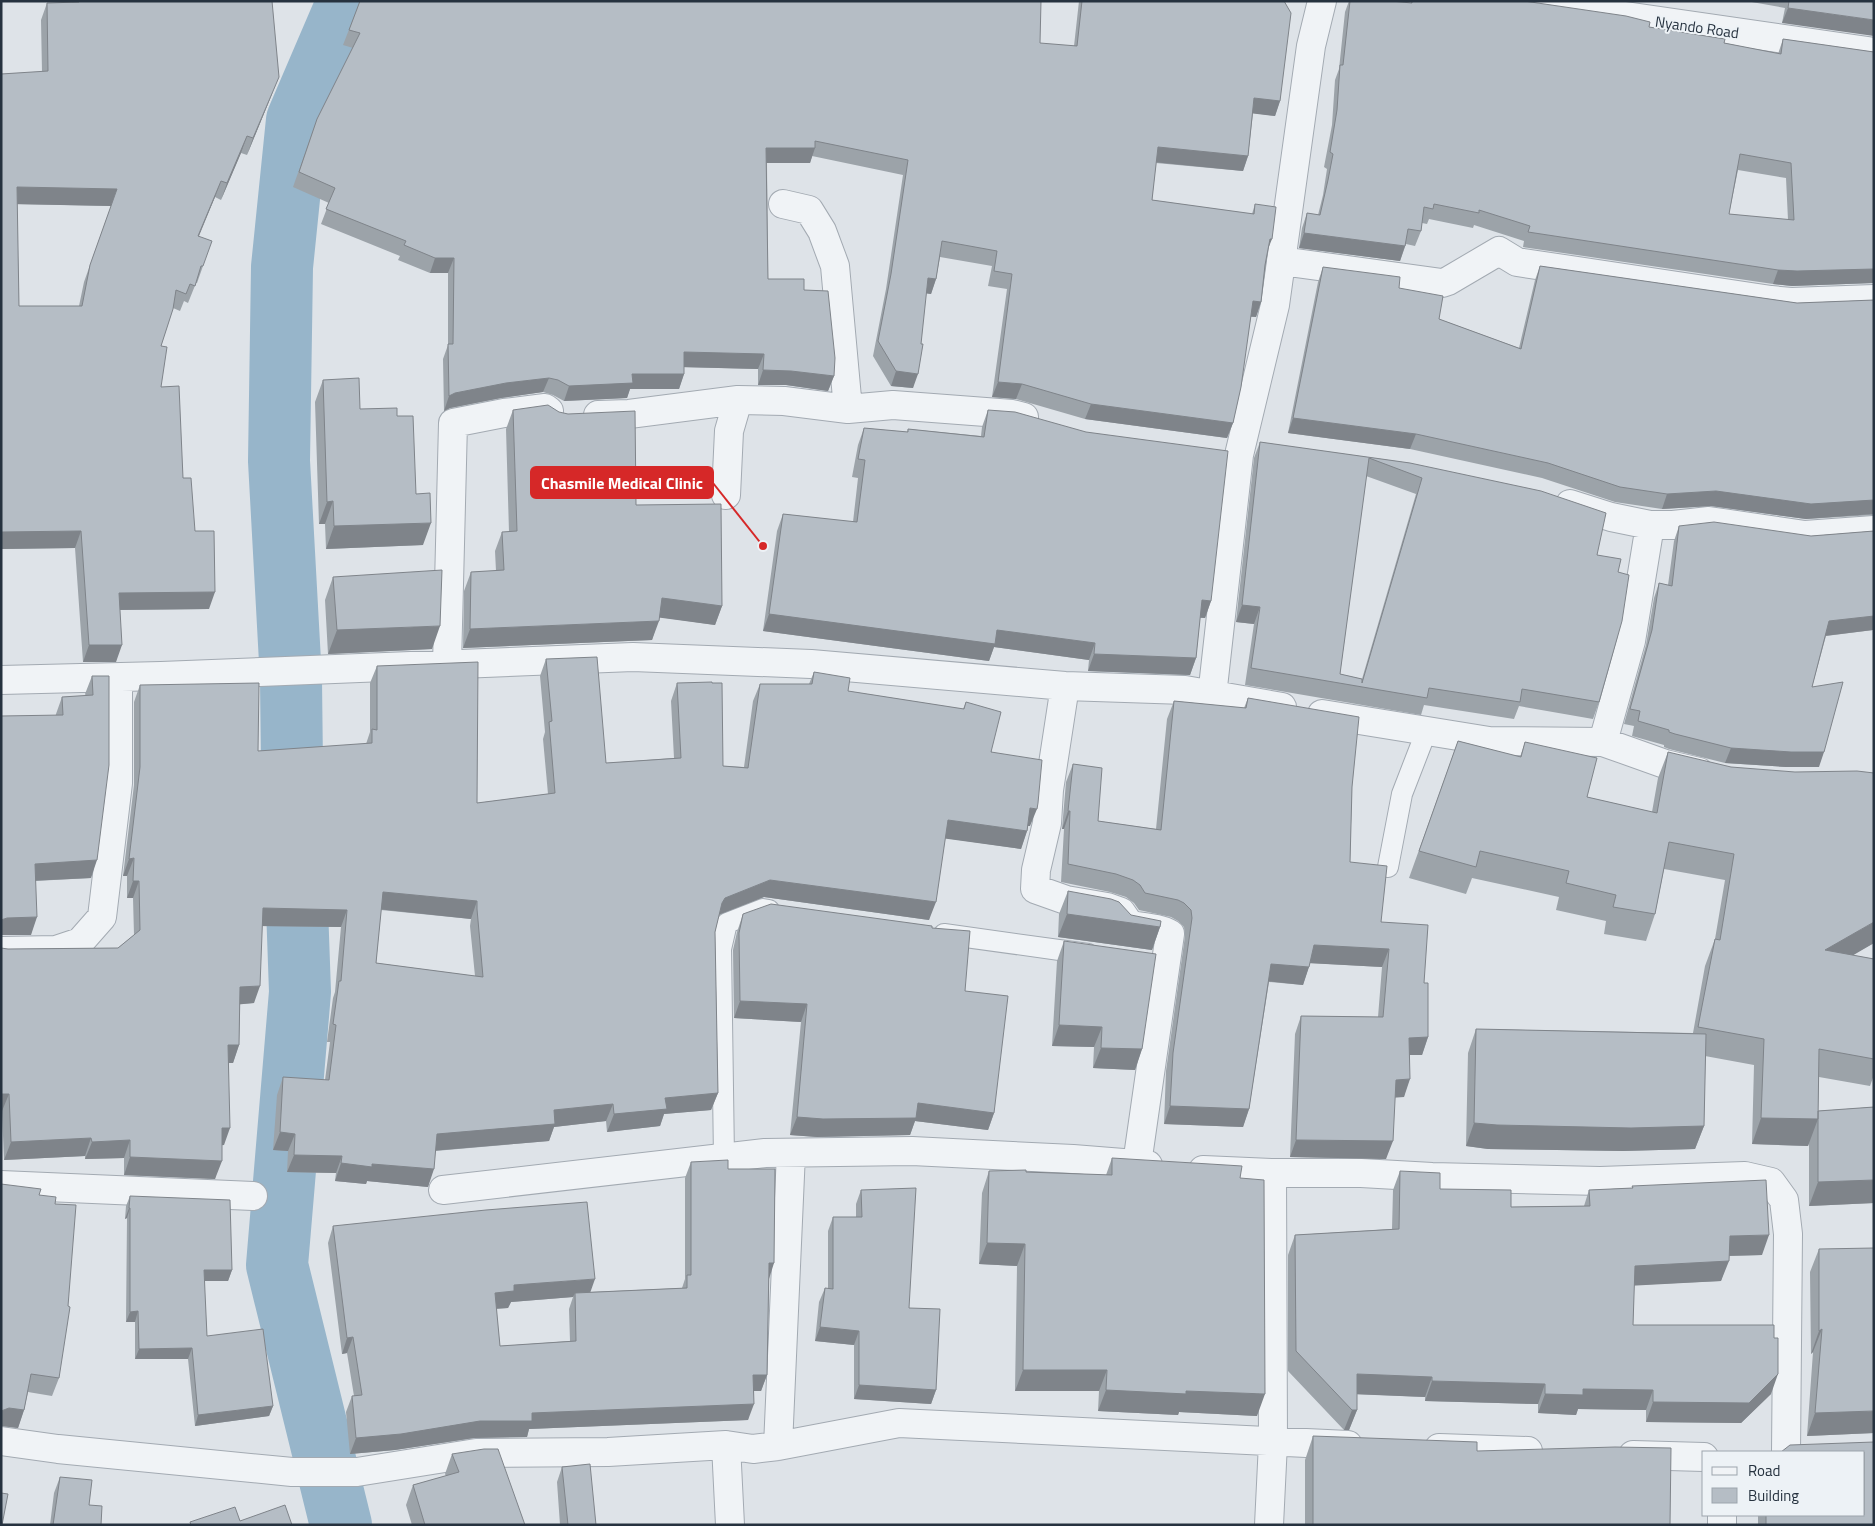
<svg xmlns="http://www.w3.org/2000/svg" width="1875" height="1526" font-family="'Titillium Web',sans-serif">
<rect width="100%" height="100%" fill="#dee3e8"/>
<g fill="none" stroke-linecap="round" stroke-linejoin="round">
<path stroke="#97b5ca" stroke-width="62" d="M341 1525 277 1265 300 992 292 766 291 680 279 461 282 267 297 120 348 1"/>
<g stroke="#a3aab2" stroke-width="22">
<path id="service" d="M1388 867 1402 794 1426 732
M944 934 1088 954
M724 1158 721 949 727 923 763 909 769 910"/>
</g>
<g stroke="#a3aab2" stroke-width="30">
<path id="minor" d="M1521 1 1874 52
M783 204 809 210 822 231 835 266 848 409 893 405 1012 414 1024 417
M1281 261 1442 283 1448 281 1499 251 1517 262 1771 300 1791 302 1874 299
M598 415 629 414 738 400
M726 495 729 431 738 400 784 401 848 409
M1570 504 1611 517 1650 525H1673L1709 521 1805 535 1874 530
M447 665 453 423 504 413 545 408 549 411
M1 680 161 676 633 657 811 664 1065 686 1185 690 1282 707
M1065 686 1049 790 1047 823 1036 870 1035 889 1066 900 1107 907 1121 912 1130 925C1142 927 1161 928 1170 934L1137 1164
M1212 696 1239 455 1275 305 1311 46 1322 1
M1322 714 1489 741 1603 742 1665 764 1699 772
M1603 742 1631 641 1650 525
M1 951 56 950 80 942 102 917 118 783V678
M1203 1170 1272 1173 1273 1443 1269 1525
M1272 1173H1361L1432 1177 1600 1181 1745 1176 1771 1182 1784 1200 1788 1234 1786 1452
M1 1185 253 1196
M443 1190 765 1153 912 1151 1073 1159 1148 1165
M1 1441 58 1449 292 1472H357L476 1453 608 1452 726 1445 753 1449 778 1446 899 1423 1348 1445
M726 1445 730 1525
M778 1446 791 1153
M1439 1448 1528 1451
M1633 1455 1704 1457
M1722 1525V1515"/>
</g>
<use href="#service" stroke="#f0f3f6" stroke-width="20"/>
<use href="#minor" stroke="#f0f3f6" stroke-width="28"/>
</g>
<path fill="#9ca3a9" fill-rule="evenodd" d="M72 1H272V94L247 155 241 153 221 200 215 197 198 236 203 266 197 283H196L188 303 184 301 180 311 173 308 161 346V387L195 531 209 609 120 610 116 662H83L75 548 1 549V74L42 72 41 20 47 3H72ZM17 204 111 206 84 282 79 306H19Z
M360 1 1074 46 1079 1H1284L1280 101 1275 116 1253 113 1248 156 1243 171 1156 163 1152 200 1252 214 1255 204 1268 250 1261 302 1256 317H1251L1233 423 1227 438 1085 419 1016 399 992 397 1007 289 988 286 992 266 940 257 936 279 931 294 926 293 913 388 891 386 873 356 886 289 903 175 812 156 810 163H767L768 279 804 290 834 376 828 391 786 385H758V369L684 367V374L679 389H630L627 398 564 401 553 395 543 392 501 398 450 408 444 411 443 359 448 345V273H430L398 260 400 256 321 224 329 203 293 187 317 119 353 48 343 45Z
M1349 1H1390L1411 3V1H1524L1778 54 1783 39 1874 52V283L1792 286 1773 284 1523 247 1524 241 1474 225 1473 228 1429 219 1427 224 1422 223 1421 231 1415 246 1406 244 1400 261 1299 248 1302 228 1307 213 1318 215 1323 195 1327 169 1324 167 1332 125 1335 80 1339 69 1345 12ZM1738 170 1786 178 1788 220 1729 214Z
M1746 1H1874L1782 23 1785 8Z
M1540 266 1797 303 1874 300V515L1806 519 1711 506 1662 509 1615 502 1542 478 1410 449 1288 433 1318 282 1323 267 1399 288 1439 319 1519 348 1535 280Z
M323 380 360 409 397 416 416 494 423 545 326 549 325 524H319L315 402Z
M513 410 636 505 722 606 715 625 659 617 652 640 463 648 464 591 471 572 496 571 495 551 502 532H509L506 429Z
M988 410 1211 601 1205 618H1200L1196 658 1190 675 1088 671 1089 660 994 647 989 661 763 631 777 531 783 514 853 522 858 478 852 477 858 445 864 428 907 432 908 429 981 436 982 427Z
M1260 442 1410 463 1597 555 1618 572 1599 702 1593 719 1519 706 1514 719 1424 705 1421 715 1245 685 1254 624 1236 622 1254 458ZM1366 476 1416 494 1362 679 1340 674Z
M1679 526 1811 536 1874 531V633L1873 630 1826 636 1812 687 1819 767H1786L1725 763 1669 749 1664 747V745L1632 736 1634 726 1624 724 1646 645 1654 598 1659 583 1668 585 1674 541Z
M333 577 432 649 328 654 325 600Z
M546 659 606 763 674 758 671 701 677 683 723 766 744 767 753 701 760 684H809L814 672 848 691 963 709 966 702 1030 826H1028L1027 831 1021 849 945 838 929 920 764 897 719 915 715 932 718 1093 711 1110 664 1114 660 1126 607 1132 606 1121 554 1127 549 1141 435 1151 428 1187 367 1181 366 1184 335 1181 336 1173 287 1172 288 1151 273 1150 277 1095 283 1077 325 1080 330 1042H327L333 998 335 992 341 927 262 926 254 1003 240 1004 239 1045 233 1063H229L224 1145H222L215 1179 124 1175V1158L85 1159V1156L4 1160 2 1111 8 949 118 948 134 935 133 898H127V876H123L134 785V702L140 685 258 751 366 744 370 732V683L377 666 477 803 548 794 543 739 545 732 540 676ZM381 910 471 919 470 926 475 976 376 963Z
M92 676H109L91 878 35 881 31 935H1L56 714 62 697 86 696 85 694Z
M1248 698 1352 787 1350 862 1381 922 1424 983 1428 1037 1422 1055H1410L1404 1097H1395L1386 1159 1290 1157 1295 1034 1301 1016 1378 1017 1382 967 1310 963 1303 985 1269 982 1249 1109 1243 1127 1164 1124 1166 1071 1185 936 1184 927 1178 921 1171 917 1139 910 1134 903 1126 897 1110 892 1061 882 1064 829H1062L1066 782 1073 764 1098 821 1156 829 1167 719 1174 701 1244 708Z
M1458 741 1520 757 1525 742 1587 797 1652 812 1658 778 1668 752 1874 943 1852 955 1874 959V1075L1870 1086 1819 1077 1818 1111 1874 1107V1203L1809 1206V1143L1808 1146 1752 1144 1754 1065 1705 1056 1704 1126 1695 1149 1623 1151 1488 1149 1466 1146 1468 1053 1476 1029 1693 1033 1705 966 1715 939 1725 880 1664 869 1655 914 1646 941 1604 934 1606 921 1556 910 1559 897 1472 878 1466 894 1409 878Z
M1068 891 1160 927 1152 950 1058 937 1059 914Z
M743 914 932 928 965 991 994 1113 988 1130 915 1121 910 1135 817 1137 790 1135 801 1022 734 1018 733 950 737 932Z
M1064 941 1142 1049 1135 1070 1093 1068 1094 1047 1052 1046 1057 961Z
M1112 1158 1240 1178 1257 1416 1179 1412 1178 1415 1098 1411 1099 1391H1015L1017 1266 979 1264 982 1193 989 1171 1026 1172 1106 1175Z
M691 1162 728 1169 769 1278 767 1375 761 1391H754L748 1420 529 1429 527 1437 474 1438 395 1450 350 1454 346 1412 352 1396H354L347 1353 342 1354 328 1243 333 1226 590 1292 682 1288 685 1279V1178ZM573 1297 569 1309 570 1341 500 1346 496 1309 508 1308 511 1302Z
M1400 1171 1440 1189 1511 1207 1584 1206 1589 1190 1632 1188V1186L1762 1255 1729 1256 1721 1281 1634 1285 1633 1325 1771 1394 1741 1423 1646 1422V1410L1578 1409 1576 1415 1538 1413V1404L1425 1401V1397L1357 1394V1410L1349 1430H1344L1288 1371V1255L1295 1235 1392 1229 1393 1190Z
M861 1190 909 1308 936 1390 931 1404 854 1399V1345L815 1341 819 1302 825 1288 828 1289V1231L833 1217H856V1204Z
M39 1195 55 1204 59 1378 52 1396 28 1392 24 1410 18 1428 3 1426Z
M130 1196 232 1270 228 1281H204L207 1336 273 1406 269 1416 195 1426 188 1359H135V1322H126L127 1218 125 1219 126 1206Z
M1819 1249 1874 1433 1807 1436 1813 1352 1811 1354 1810 1272Z
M1313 1436 1477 1451 1670 1525H1305V1460Z
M452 1454 525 1525H412L406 1505 413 1485 446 1476 445 1474Z
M562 1467 596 1525H560L557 1482Z
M60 1477 89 1505 101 1525H50L54 1493Z
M1758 1515H1864L1874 1525H1758Z"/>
<path fill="#7f848a" d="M1788 8 1874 20V36L1782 23Z
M279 77 272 94 247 155 253 138Z
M1254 98 1280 101 1275 116 1249 113Z
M247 136 241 153 221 200 227 183Z
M1158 147 1248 156 1243 171 1153 162Z
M766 148H815L810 163H761Z
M221 181 215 197 192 253 198 236Z
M17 187 117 189 111 206 10 204Z
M1304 233 1405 246 1400 261 1299 248Z
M1270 239H1272L1266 254Z
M435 258H454L448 273H430Z
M1874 269 1873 283 1792 286 1773 284 1778 270Z
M928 278 936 279 931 294 923 293Z
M1253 301 1261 302 1256 317 1248 316Z
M684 352 764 354 758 369 678 367Z
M763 370 791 371 834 376 828 391 786 385H758Z
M896 371 918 374 913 388 891 386Z
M632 374H684L679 389H630L627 398 564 401 569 386Z
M549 378 543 392 501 398 450 408 444 411 449 396 455 393 506 383Z
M998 382 1022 384 1016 399 992 397Z
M1091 404 1233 423 1227 438 1085 419Z
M1293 418 1416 434 1410 449 1288 433Z
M1716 491 1874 500V512L1873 514 1806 519 1711 506 1662 509 1667 494Z
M333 501 325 524H319L327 502Z
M431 523 423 545 326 549 334 526Z
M81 531 75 548 1 549V532Z
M215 592 209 609 113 610 119 593Z
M662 598 722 606 715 625 655 617Z
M1202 600 1211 601 1205 618 1196 617Z
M1242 605 1260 607 1254 624 1236 622Z
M769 614 997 630 1095 643 1089 660 994 647 989 661 763 631Z
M1874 616 1873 630 1824 636 1829 621Z
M659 621 652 640 463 648 470 629Z
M440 626 432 649 328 654 337 630Z
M89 645H122L116 662H83Z
M1094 654 1196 658 1190 675 1088 671Z
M1731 748 1824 752 1819 767H1786L1725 763Z
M1030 808 1037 809 1030 826H1023Z
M1068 811H1070L1064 829H1062Z
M948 820 1027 831 1021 849 941 838Z
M134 858 127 876H123L129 859Z
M97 860 91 878 28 881 35 864Z
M770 880 936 902 929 920 764 897 718 915 722 903 725 898Z
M133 881H139L133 898H127Z
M383 892 477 901 471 919 377 909Z
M263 908 347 910 341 927 256 926Z
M1067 914 1160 927 1152 950 1058 937Z
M37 917 31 935H1V920L7 918Z
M1874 922V943L1816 977 1825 950Z
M1314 945 1389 949 1382 967 1307 963Z
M1271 964 1309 967 1303 985 1265 981Z
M260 986 254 1003 233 1005 240 987Z
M740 1001 807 1004 801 1022 734 1018Z
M1059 1025 1102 1027 1094 1047 1052 1046Z
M1428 1037 1422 1055H1403L1409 1038Z
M228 1045H239L233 1063H222Z
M1101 1048 1142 1049 1135 1070 1093 1068Z
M1410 1079 1404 1097 1390 1098 1396 1080Z
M718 1093 711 1110 664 1114 660 1126 607 1132 614 1114 665 1098Z
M1 1094H9L2 1111H1Z
M918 1103 994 1113 988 1130 915 1121 910 1135 817 1137 790 1135 797 1117Z
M613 1104 606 1121 554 1127 549 1141 431 1151 437 1134 554 1110Z
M1170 1106 1249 1109 1243 1127 1164 1124Z
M1761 1118 1818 1119 1808 1146 1752 1144Z
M1474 1123 1704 1126 1695 1149 1623 1151 1488 1149 1466 1146Z
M222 1128H230L224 1145 215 1146Z
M280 1132 295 1134 288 1151 273 1150Z
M91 1138 85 1156 4 1160 11 1142Z
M130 1140 124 1158 85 1159 92 1142Z
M1296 1140 1393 1141 1386 1159 1290 1157Z
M294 1155 342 1156 336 1173 287 1172Z
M130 1157 222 1161 215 1179 124 1175Z
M341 1163 372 1164 434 1169 428 1187 367 1181 366 1184 335 1181Z
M1874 1180V1203L1809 1206 1818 1182Z
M129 1208H130L127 1218 125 1219Z
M1769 1235 1762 1255 1723 1256 1730 1236Z
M987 1243 1025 1244 1017 1266 979 1264Z
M1729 1261 1721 1281 1627 1286 1635 1266Z
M769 1263H774L769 1279Z
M204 1270H232L228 1281H200Z
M595 1279 589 1296 575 1293 573 1297 511 1302 508 1308 489 1309 495 1293 514 1285Z
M138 1311 135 1322H126L130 1312Z
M820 1327 859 1331 854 1345 815 1341Z
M1822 1329 1813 1352 1811 1354 1819 1331Z
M353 1337 347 1353 342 1354 347 1338Z
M192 1348 188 1359H135L139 1349Z
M1023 1370H1107L1099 1391H1015Z
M1357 1374 1432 1377 1425 1397 1350 1394Z
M1778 1374 1771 1394 1741 1423 1646 1422 1653 1402Z
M753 1375H767L761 1391H747Z
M1432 1381 1545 1384 1538 1404 1425 1401Z
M859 1385 936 1390 931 1404 854 1399Z
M1583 1389 1653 1390 1646 1410 1578 1409 1576 1415 1538 1413 1545 1394Z
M1106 1390 1186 1391 1265 1394 1257 1416 1179 1412 1178 1415 1098 1411Z
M754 1404 748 1420 529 1429 527 1437 474 1438 395 1450 350 1454 356 1438 532 1413Z
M273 1406 269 1416 195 1426 198 1415Z
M9 1408 24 1410 18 1428 1 1426V1411Z
M1352 1410H1357L1349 1430H1344Z
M1874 1411V1433L1807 1436 1815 1413Z"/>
<path fill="#b5bdc5" stroke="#7f848a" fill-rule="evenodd" d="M79 1H272L279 77 253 138 247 136 227 183 221 181 198 236 212 241 203 266H201L195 286 190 284 186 294 176 290 173 309 161 346 167 347 161 387 179 386 183 478H191L195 531H214L215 592 119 593 122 645H89L81 531 1 532V74L48 71 47 3 79 2ZM17 187 117 189 90 265 82 306H19Z
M360 1H1041L1040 43 1077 46 1082 1H1284L1291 13 1280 101 1254 98 1248 156 1158 147 1152 200 1254 214 1255 204 1276 207 1272 239H1270L1265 265 1261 302 1253 301 1241 387 1233 423 1091 404 1022 384 998 382 1012 274 994 271 997 251 942 241 936 279 928 278 921 344H923L918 374 896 371 878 341 891 274 908 160 815 141V148H766L768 279H804V290L828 291 835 358 834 376 791 371 763 370 764 354 684 352V374H632L633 383 569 386 558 380 549 378 506 383 455 393 449 396 448 344H453L454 258H435L404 245 406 241 326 209 335 188 299 172 317 119 360 33 349 30Z
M1350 1H1391L1412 3V1H1524L1626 16 1650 22 1649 27 1725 39 1724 43 1781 54 1783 39 1874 52V269L1797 271 1778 270 1528 232 1530 226 1479 210V213L1434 204 1433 209 1424 207 1421 231 1408 229 1405 246 1304 233 1307 213 1320 215 1328 180 1333 154 1330 152 1337 110 1340 65H1343ZM1740 154 1791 163 1794 220 1729 214Z
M1789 1H1874V20L1788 8Z
M1540 266 1797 303 1874 300V500L1811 504 1716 491 1667 494 1620 487 1548 463 1416 434 1293 418 1323 267 1400 277 1399 288 1443 296 1439 319 1521 349Z
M359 378 360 409 397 408V416H413L416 494 430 493 431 523 334 526 333 501 327 502 323 380Z
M548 405 559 412 568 414 635 411 636 505 721 504 722 606 662 598 659 621 470 629 471 572 504 570 502 532 517 531 513 410Z
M988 410 1015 412 1086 432 1228 451 1211 601 1202 600 1196 658 1094 654 1095 643 997 630 995 644 769 614 783 514 857 522 865 460 858 459 864 428 908 432V429L984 437Z
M1260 442 1410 463 1541 491 1606 513 1597 555 1621 559 1618 572 1629 575 1622 621 1599 702 1522 689 1520 702 1429 688 1427 698 1251 668 1260 607 1242 605ZM1369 458 1422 478 1362 683V679L1340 674Z
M1714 522 1811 536 1874 531V616L1829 621 1812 687 1843 682 1824 752H1791L1731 748 1675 734 1669 732V730L1638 721 1640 711 1630 709 1652 630 1659 583 1672 586 1679 526Z
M442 570 440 626 337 630 333 577Z
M597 657 606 763 681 758 677 683 712 682V683H722L723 766 748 768 760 684H812L814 672 850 678 848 691 964 709 966 702 1001 712 991 752 1042 760 1038 803 1037 809 1030 808 1027 831 948 820 936 902 770 880 725 898 722 903 715 932 718 1093 665 1098 667 1109 614 1114 613 1104 554 1110 555 1124 437 1134 434 1169 372 1164V1167L341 1163 342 1156 294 1155 295 1134 280 1132 283 1077 329 1080 336 1025 333 1024 339 981H341L347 910 263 908 260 986 240 987 239 1045H228L230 1128H222V1161L130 1157V1140L92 1142 91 1138 11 1142 9 1094H1V948L8 949 118 948 140 930 139 881H133L134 858 129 859 140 767V685L259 683 258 751 372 743V729L377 730V666L478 662 477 803 555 793 549 722 552 721 546 659ZM383 892 477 901V909L483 977 376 963Z
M92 676H109V765L97 860 35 864 37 917 7 918 1 920V716L63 715 62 697 93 695Z
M1248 698 1359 717 1352 787 1350 862 1387 866 1381 922 1428 925 1424 983H1428V1037L1409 1038 1410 1079 1396 1080 1393 1141 1296 1140 1301 1016 1383 1017 1389 949 1314 945 1309 967 1271 964 1249 1109 1170 1106 1173 1053 1192 918 1191 910 1184 903 1178 900 1145 893 1140 885 1133 880 1116 874 1068 864 1070 811H1068L1073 764 1102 768 1098 821 1161 830 1174 701 1246 708Z
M1458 741 1521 757 1525 742 1597 758 1587 797 1657 813 1668 752 1731 767 1795 772 1857 771 1874 773V922L1825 950 1874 959V1059L1819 1049 1818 1119 1761 1118 1764 1039 1698 1027 1715 939 1720 940 1734 854 1669 842 1655 914 1613 907 1616 895 1566 883 1569 871 1480 851 1476 867 1419 851Z
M1068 891 1111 899 1119 902 1131 915 1161 921 1160 927 1067 914Z
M771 904 932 926V928L970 931 965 991 1008 996 994 1113 918 1103 916 1118 823 1119 797 1117 807 1004 740 1001 739 933 743 914Z
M1064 941 1156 954 1142 1049 1101 1048 1102 1027 1059 1025Z
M1476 1029 1706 1034 1704 1126 1631 1128 1497 1125 1474 1123Z
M1874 1107V1180L1818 1182V1111Z
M1112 1158 1242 1166 1240 1178 1264 1180 1265 1394 1186 1391V1394L1106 1390 1107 1370H1023L1025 1244 987 1243 989 1171 1026 1170V1172L1112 1175Z
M728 1160V1169H775L774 1263H769L767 1375H753L754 1404 532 1413V1421H480L401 1434 356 1438 352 1396 362 1395 353 1337 347 1338 333 1226 486 1210 587 1202 595 1279 514 1285V1291L495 1293 500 1346 576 1341 575 1293 687 1288V1275H691V1162Z
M1400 1171 1440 1173V1189L1511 1190V1207L1590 1206 1589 1190 1633 1188 1632 1186 1766 1180 1769 1235 1730 1236 1729 1261 1635 1266 1633 1325H1774V1338H1778V1374L1749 1403 1653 1402V1390L1583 1389V1395L1545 1394V1384L1432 1381V1377L1357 1374V1410H1352L1296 1351 1295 1235 1399 1229Z
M1 1184 41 1189 39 1195 56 1197 55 1204 76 1205 68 1306 70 1307 59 1378 31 1374 24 1410 9 1408 1 1411Z
M916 1188 909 1308 940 1309 936 1390 859 1385V1331L820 1327 825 1288 833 1289V1217H862L861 1190Z
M130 1196 230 1200 232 1270H204L207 1336 263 1329 273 1406 198 1415 192 1348 139 1349 138 1311 130 1312V1208H129Z
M1874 1248V1411L1815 1413 1822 1329 1819 1331V1249Z
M1313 1436 1477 1442V1451L1615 1447 1671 1448 1670 1525H1313Z
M1874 1442V1525H1766V1515H1864V1452H1781L1790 1445Z
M484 1449H498L525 1525H425L413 1485 459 1472 452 1454Z
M590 1464 596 1525H568L562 1467Z
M60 1477 92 1480 89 1505 102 1506 101 1525H53Z
M1 1493 8 1494 2 1525H1Z
M285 1505 292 1525H191L190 1522 235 1507 240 1521Z"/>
<g text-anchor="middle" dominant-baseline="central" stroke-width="4" stroke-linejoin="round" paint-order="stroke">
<g font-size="15" fill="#26323f" stroke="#edf2f6">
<text transform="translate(1697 27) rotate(8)">Nyando Road</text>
</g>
</g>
<path fill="none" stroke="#d62828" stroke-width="2" d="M763 546L713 483"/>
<circle fill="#d62828" stroke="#edf2f6" stroke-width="2" cx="763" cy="546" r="5"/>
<rect fill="#d62828" stroke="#d62828" stroke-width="2" x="531" y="467" width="182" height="31" rx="5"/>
<g font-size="16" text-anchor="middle" font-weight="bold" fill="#fff">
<text x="622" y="489">Chasmile Medical Clinic</text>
</g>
<rect width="1875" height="1526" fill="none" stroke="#26323f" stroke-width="5"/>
<rect x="1702" y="1451" width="162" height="65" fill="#edf2f6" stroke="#9da5ad"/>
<rect x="1712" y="1467" width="25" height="8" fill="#f0f3f6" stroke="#9da5ad"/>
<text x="1748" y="1476" font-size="15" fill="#26323f">Road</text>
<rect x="1712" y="1488" width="25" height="15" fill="#b5bdc5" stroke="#9da5ad"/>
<text x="1748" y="1501" font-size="15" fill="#26323f">Building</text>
</svg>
